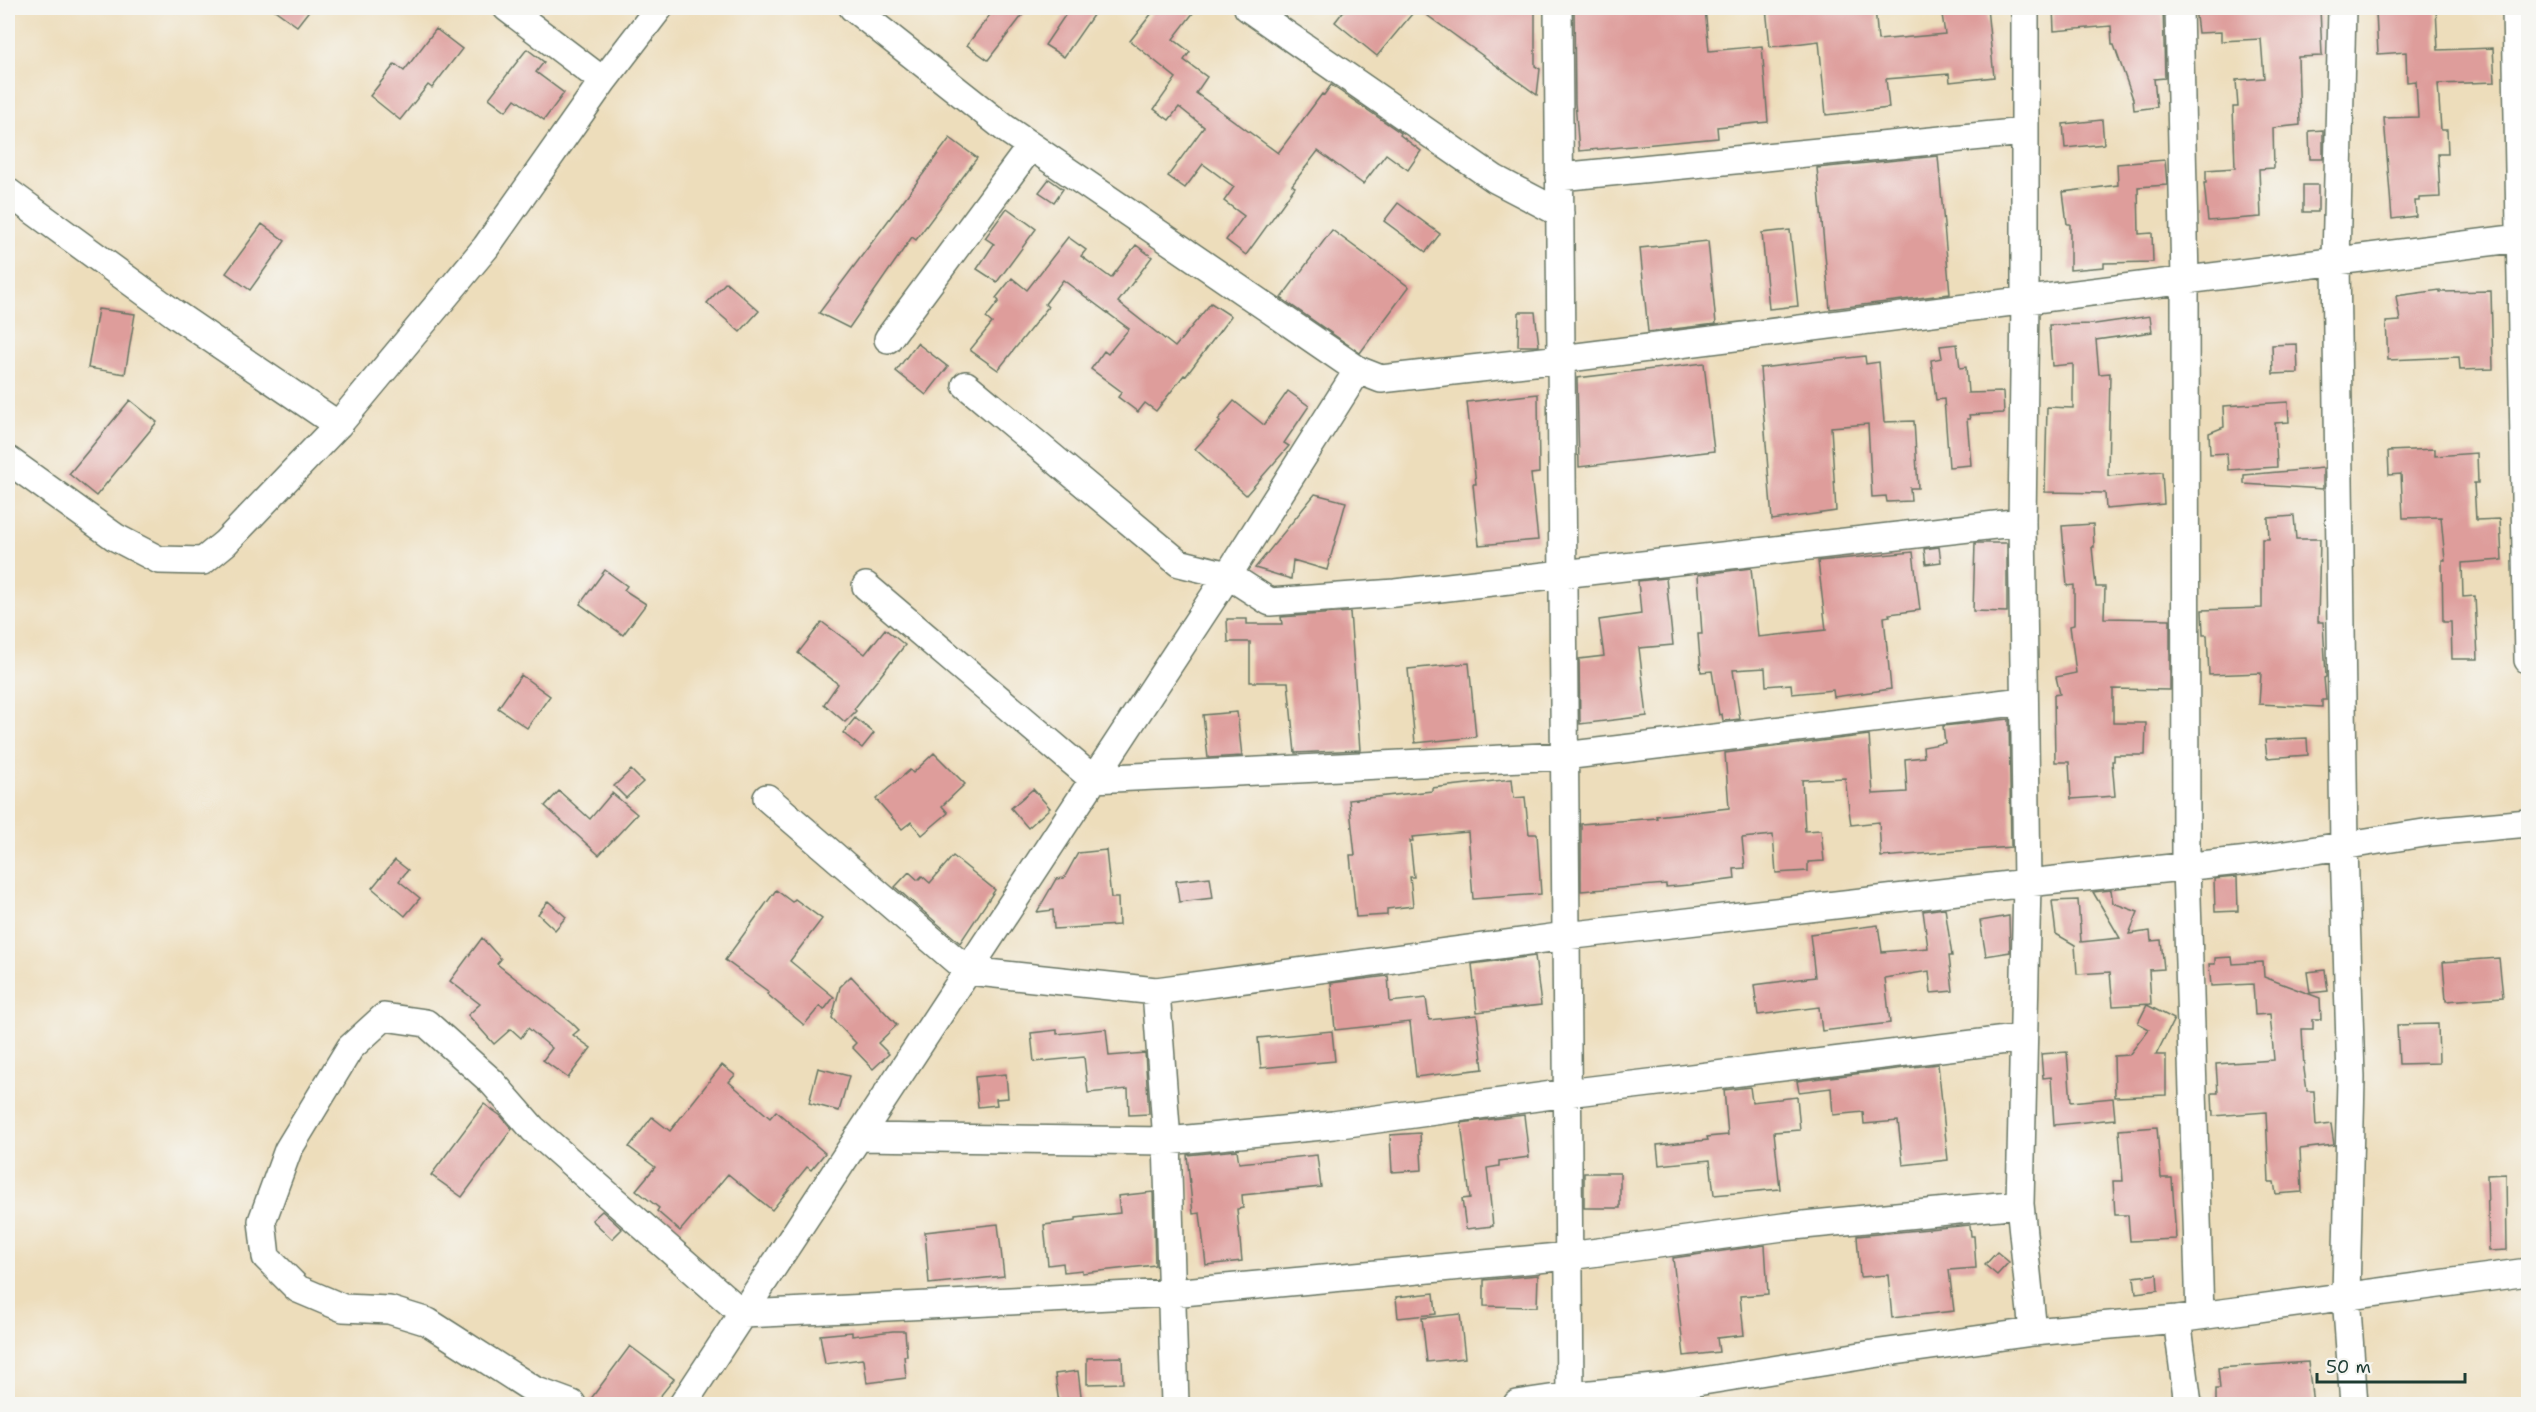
<svg xmlns="http://www.w3.org/2000/svg" width="2536" height="1412" font-family="'Shantell Sans',sans-serif">
<rect width="100%" height="100%" fill="#f6f6f2"/>
<filter id="ink" filterUnits="userSpaceOnUse"><feTurbulence type="fractalNoise" baseFrequency=".0167" numOctaves="2"/><feDisplacementMap in="SourceGraphic" scale="12" xChannelSelector="R" yChannelSelector="G"/><feConvolveMatrix kernelMatrix="1 2 1 2 8 2 1 2 1" color-interpolation-filters="sRGB"/></filter>
<filter id="wash" filterUnits="userSpaceOnUse"><feTurbulence type="fractalNoise" baseFrequency=".008" numOctaves="4" result="noise"/><feDisplacementMap in="SourceGraphic" scale="24" xChannelSelector="R" yChannelSelector="G"/><feGaussianBlur stdDeviation="1.35" result="paint"/><feColorMatrix in="noise" values="0 0 0 0 0 0 0 0 0 0 0 0 0 0 0 0 0 1.4 0 .05"/><feComposite in="paint" operator="in"/></filter>
<g filter="url(#wash)">
<rect width="100%" height="100%" fill="#edddbb"/>
<g id="blocks">
<path fill="#de9d9b" d="M272 8H311L297 26Z
M995 8H1028L988 60 967 45Z
M1070 8H1098L1064 57 1045 45Z
M1156 8H1197L1173 39 1190 52 1184 60 1207 77 1196 93 1278 153 1322 94 1324 95 1331 85 1401 133 1400 135 1421 151 1408 170 1386 154 1363 184 1318 151 1292 185 1295 187 1246 255 1226 240 1244 216 1224 201 1234 187 1203 164 1185 188 1168 176 1204 127 1179 107 1169 120 1154 109 1176 78 1130 41Z
M1346 8H1535V66L1540 69 1537 95 1417 8 1377 56 1335 22Z
M1574 8H1705L1709 51 1762 46 1768 122 1717 127 1718 138 1579 151 1575 103Z
M1766 8H1875L1878 40 1945 34 1941 8H1987L1994 77 1950 82 1949 74 1886 79 1889 108 1826 115 1819 41 1770 47Z
M2053 8H2163L2165 78 2154 79 2157 107 2134 110 2133 99 2114 45H2112L2111 26 2054 31Z
M2195 8H2320L2322 56 2298 57 2300 125 2273 128 2274 168 2259 169 2261 217 2208 221 2204 183H2206V170L2235 168 2233 107H2238L2236 80 2264 78 2261 39 2221 41V32L2198 33Z
M2397 8H2436L2438 50 2493 48 2495 82 2438 84 2441 130H2447L2448 154H2438L2440 197 2419 198V201H2415L2416 216 2392 219 2384 118 2418 117 2416 81 2407 82 2406 52 2378 54 2376 12 2397 11Z
M436 29 462 49 432 88 428 85 400 120 370 96 395 64 404 71Z
M527 49 544 62 536 72 564 93 544 120 515 99 506 111 489 98Z
M2102 120 2104 144 2065 148 2063 124Z
M2323 130V159H2310L2309 131Z
M950 138 977 158 916 240 912 237 849 328 819 313Z
M1938 156 1950 294 1830 309 1817 168Z
M2165 160 2167 185 2138 187 2139 234 2152 233 2153 262 2104 263V267L2070 270V224H2067L2063 192 2118 185 2117 164Z
M1049 179 1063 189 1054 202 1039 192Z
M2303 185H2318V212H2303Z
M1398 203 1440 234 1426 252 1384 221Z
M1007 208 1036 229 997 282 977 269 994 244 985 238Z
M262 224 285 241 250 290 226 273Z
M1332 230 1409 287 1360 353 1281 298Z
M1790 230 1798 306 1769 309 1762 233Z
M1068 237 1086 250 1081 256 1111 278 1136 245 1152 257 1118 302 1175 347 1211 303 1231 316 1186 376 1184 375 1156 411 1145 403 1138 412 1118 397 1122 392 1091 369 1104 351 1108 354 1129 329 1063 280 1045 304 1048 307 998 370 970 350 992 323 986 318 999 301 996 298 1012 278 1027 290Z
M1708 241 1716 324 1648 332 1640 248Z
M726 282 759 311 740 332 707 303Z
M2440 290V292L2491 291 2493 369 2460 370 2459 357 2388 360 2386 322 2400 321 2396 296Z
M98 309 135 314 125 374 88 368Z
M1519 312H1535L1539 346H1518Z
M2150 316 2152 332 2096 340 2099 374 2110 373 2108 476 2162 472 2164 504 2106 509 2105 493 2045 492 2047 407 2073 408V364L2052 366 2049 325 2095 324Z
M917 343 948 367 926 395 896 371Z
M1957 344 1960 368 1966 367 1968 393 2003 392 2004 413 1969 415 1970 419H1967L1971 465 1949 467 1944 399 1936 400 1931 360 1942 358 1940 346Z
M2297 344 2298 373 2273 374 2272 345Z
M1865 356 1866 364 1879 362 1884 422 1914 421 1918 488H1910L1911 501 1887 502 1886 496 1872 497 1868 424 1831 427 1836 511 1772 520 1760 368Z
M1704 363 1714 451 1579 467 1577 378Z
M1288 391 1309 406 1284 443 1289 446 1246 495 1195 449 1220 422 1218 420 1234 401 1264 425Z
M1538 394 1539 473 1531 474 1538 540 1479 545 1473 484H1476L1467 402Z
M130 400 157 422 96 496 69 474Z
M2288 402 2289 422 2275 423 2277 467 2228 470 2227 453 2210 454 2209 433 2224 427 2223 406Z
M2435 449V456L2477 453 2478 483H2474L2476 520 2500 519 2502 560 2462 563 2463 597 2475 596 2478 659H2452L2451 622H2443L2442 560H2445L2441 517 2403 518 2401 474 2389 475 2388 451Z
M2323 468V489L2244 484V475Z
M1315 494 1346 502 1327 570 1293 560 1291 579 1255 568Z
M2294 516 2296 539H2320L2318 622H2323L2326 677 2324 678 2326 700H2322V707L2259 704 2261 673 2209 675 2207 635H2203L2202 610 2262 608V539H2269L2268 518Z
M2093 524 2094 547H2092L2096 587H2105L2104 618 2170 619V690L2113 689V723H2146L2145 755H2114V761H2112L2115 796 2071 799 2069 762H2055L2054 695 2060 694 2056 677 2076 673 2070 626 2074 625V585L2067 586 2062 526Z
M1975 543H2007V612L1973 611Z
M1939 547 1941 562 1926 564 1924 549Z
M1913 552 1920 610 1889 614 1890 616 1884 617 1891 689 1834 697 1833 690 1792 694 1791 684 1766 686 1765 668 1733 670 1740 719 1723 721 1722 714 1719 715 1712 671 1701 672 1698 634H1702L1698 575 1751 568 1758 637 1826 630 1818 561Z
M605 570 627 586 624 590 646 604 623 635 580 604Z
M1666 578 1673 645 1639 648 1647 716 1580 724 1579 659 1604 656 1599 620 1641 614 1638 581Z
M1350 612 1360 750 1295 753 1288 682H1250V642H1228L1227 619H1247V624H1282L1281 617Z
M822 622 865 654 885 629 905 645 854 709 856 711 845 722 824 704 838 684 798 653Z
M1469 663 1476 737 1415 743 1408 669Z
M521 675 550 696 527 728 498 708Z
M1237 712 1242 756 1208 758 1203 715Z
M855 718 874 733 862 748 843 733Z
M2009 719 2011 847 1881 857 1879 822 1851 825 1845 778 1802 780 1805 831 1821 830 1824 861 1808 862V871L1776 873 1773 835 1742 838 1745 868 1734 869 1735 879 1689 885 1666 887V884L1581 891V824L1657 818 1656 816 1729 808 1725 753 1869 735 1873 794 1907 792 1905 759 1924 757 1923 747 1945 743 1943 726Z
M2307 738 2308 755 2267 758 2265 740Z
M934 753 965 784 942 806 948 813 922 835 911 822 902 829 876 799 910 770 913 773Z
M631 770 643 782 626 798 614 786Z
M1512 779 1514 798 1525 797 1529 834H1537L1541 894 1473 899 1468 832 1412 837 1413 841H1410L1414 877H1410L1413 906 1387 909V915L1356 917 1350 855H1355L1349 800 1432 791V788Z
M1033 789 1050 808 1028 828 1011 808Z
M559 791 590 819 612 793 637 814 599 855 545 806Z
M1106 850 1111 898H1118L1119 925 1054 929 1053 910 1037 912 1056 879 1064 878 1078 853Z
M953 856 995 890 960 943 895 887 909 872 918 880 922 876 930 883Z
M395 860 408 870 399 881 420 898 405 916 372 888Z
M1210 877 1213 898 1179 902 1176 881Z
M2237 877 2238 911 2215 912 2214 879Z
M776 890 792 902 795 899 822 919 790 961 834 997 824 1010 820 1006 804 1025 767 994 769 992 725 960Z
M2111 890 2113 903 2138 912 2129 934 2150 931 2151 941 2161 940 2164 969 2149 970 2151 1004 2113 1006 2110 972 2077 974 2075 945 2056 934 2052 901 2078 900 2081 942 2120 938 2093 892Z
M548 901 566 917 555 930 538 914Z
M1945 908 1952 956H1949L1953 991 1931 993 1929 971 1885 978 1890 1023 1822 1031 1819 1007 1758 1015 1754 985 1815 977 1810 934 1878 925 1882 952 1928 948 1923 911Z
M2009 916 2010 952 1986 956 1980 921Z
M482 938 501 959 497 964 571 1022 579 1030 573 1035 591 1048 568 1078 543 1060 552 1048 528 1028 521 1038 511 1029 494 1044 468 1015 480 1004 450 981Z
M1535 956 1541 1005 1477 1012 1472 964Z
M2232 957 2233 964 2263 962 2264 977 2320 998 2321 1019H2313V1029H2302L2304 1069 2307 1091H2314L2316 1126 2331 1124 2334 1145 2300 1149 2302 1192 2276 1194 2274 1182H2269L2266 1112 2213 1116 2212 1093H2218L2216 1064 2274 1060 2270 1014 2255 1015 2253 984 2211 986 2209 964H2215V958Z
M2499 958 2503 997 2446 1001 2443 962Z
M2325 970 2328 991 2310 993 2307 972Z
M851 976 897 1025 878 1043 889 1054 873 1069 852 1047 856 1043 832 1018 840 987Z
M1388 976 1390 1002 1426 998 1429 1020 1477 1015 1483 1069 1416 1077 1410 1022 1335 1030 1331 983Z
M2147 1005 2174 1019 2156 1055H2166V1095L2115 1097 2114 1056 2129 1055 2149 1029 2138 1023Z
M2438 1024 2439 1063 2399 1064 2397 1025Z
M1106 1029 1109 1056 1145 1053 1149 1114 1129 1115 1128 1089 1088 1093 1084 1057 1034 1062 1031 1033 1057 1030V1034Z
M1332 1031 1335 1061 1261 1068 1258 1038Z
M2067 1052 2071 1102 2113 1098 2115 1119 2054 1125 2051 1077 2043 1078 2041 1054Z
M1938 1064 1948 1160 1903 1165 1898 1121 1864 1124 1863 1112 1833 1115 1831 1088 1799 1092 1797 1081Z
M722 1065 735 1075 729 1082 770 1118 776 1111 825 1153 811 1170 807 1167 772 1210 728 1174 680 1231 657 1211 659 1208 636 1190 655 1167 629 1147 652 1117 670 1131Z
M818 1068 849 1076 839 1111 809 1103Z
M1006 1074 1008 1098 996 1099 997 1105 978 1107 975 1077Z
M1750 1087 1752 1102 1797 1097 1800 1130 1774 1132 1780 1189 1714 1195 1710 1160 1659 1165 1657 1145 1708 1140 1707 1137 1728 1135 1724 1090Z
M484 1104 501 1116 512 1129 462 1197 431 1175Z
M1524 1115 1529 1157 1499 1161V1166L1487 1168 1493 1226 1466 1229 1462 1199 1470 1198 1461 1123Z
M2157 1127 2161 1178H2172L2176 1239 2130 1241 2128 1215H2115L2113 1181H2123L2119 1130Z
M1420 1133 1422 1170 1392 1172 1390 1135Z
M1237 1150 1239 1163 1317 1155 1321 1187 1242 1195 1243 1208 1237 1209 1242 1261 1206 1265 1200 1213 1193 1214 1187 1155Z
M1584 1173H1620V1208H1584Z
M2506 1174 2507 1250 2489 1251 2487 1175Z
M1153 1192 1155 1265 1082 1273V1270L1064 1272 1063 1263 1048 1265 1044 1225 1076 1221V1218L1120 1213 1118 1196Z
M602 1211 622 1229 612 1239 592 1220Z
M998 1224 1004 1276 929 1284 925 1232Z
M1970 1225 1971 1236H1974L1976 1268 1949 1270 1954 1311 1892 1318 1888 1275 1860 1277 1857 1236Z
M1765 1245 1768 1294 1740 1296 1744 1335 1717 1338 1719 1352 1684 1356 1673 1258Z
M1997 1252 2009 1262 1997 1275 1985 1265Z
M2157 1274 2158 1290 2136 1293 2134 1277Z
M1538 1275 1537 1307 1484 1306V1280Z
M1434 1293 1436 1314 1398 1318 1396 1297Z
M1460 1314 1465 1358 1427 1362 1422 1318Z
M893 1331H905L907 1356H904L906 1378 867 1383 864 1360 862 1359 825 1364 820 1335 852 1332V1336Z
M630 1346 674 1379 654 1404H587Z
M1122 1357 1123 1383 1087 1384V1358Z
M2308 1362 2313 1404H2216V1389H2220L2218 1368Z
M1078 1371 1082 1404H1059L1055 1374Z"/>
</g>
</g>
<g filter="url(#ink)">
<use href="#blocks" fill-opacity="0" stroke="#677563" stroke-width="1.5"/>
<g fill="none" stroke-linecap="round" stroke-linejoin="round">
<g stroke="#677563" stroke-width="30">
<path id="minor" d="M507 8 603 81
M853 8 1006 129 1358 370 1381 379 1561 359 2528 237
M1248 8 1495 179 1560 213
M1558 8 1570 1396
M2025 8V300L2022 522 2027 883 2020 1204 2033 1332
M2179 8 2185 280 2186 867 2200 1315
M2342 8 2336 261 2344 847 2351 1078 2346 1296 2354 1404
M2516 8 2528 660
M1559 177 2024 132
M8 192 175 314 338 425
M888 339 1031 146
M966 385 1179 563 1228 575 1270 602 1395 593 2022 522
M8 460 115 537 159 560 203 561 225 543 338 425 486 247 603 81 659 8
M866 586 1093 779 1564 756 2023 701
M767 798 968 971 1156 991 1566 936 2027 883 2259 859 2430 832 2528 823
M1156 991 1167 1141 1175 1404
M858 1137 1167 1141 1333 1125 1567 1093 2023 1038
M2177 1319 2188 1404
M572 1404 534 1390 428 1322 389 1310 343 1308 298 1289 266 1257 262 1221 288 1150 350 1048 384 1017 426 1023 492 1082 533 1129 743 1314 1172 1293 1569 1256 1783 1227 2020 1204
M683 1404 1228 575 1358 370
M1517 1404 1570 1396 1665 1387 1873 1354 2033 1332 2177 1319 2528 1272"/>
</g>
<use href="#minor" stroke="#fff" stroke-width="27"/>
</g>
</g>
<rect width="2536" height="1412" fill="none" stroke="#f6f6f2" stroke-width="30"/>
<path d="M2317 1373v9h148v-9" fill="none" stroke="#1f3d34" stroke-width="3"/>
<text x="2326" y="1373" font-size="18" fill="#1f3d34" stroke="#f6f6f2" stroke-width="4.5" paint-order="stroke">50 m</text>
</svg>
